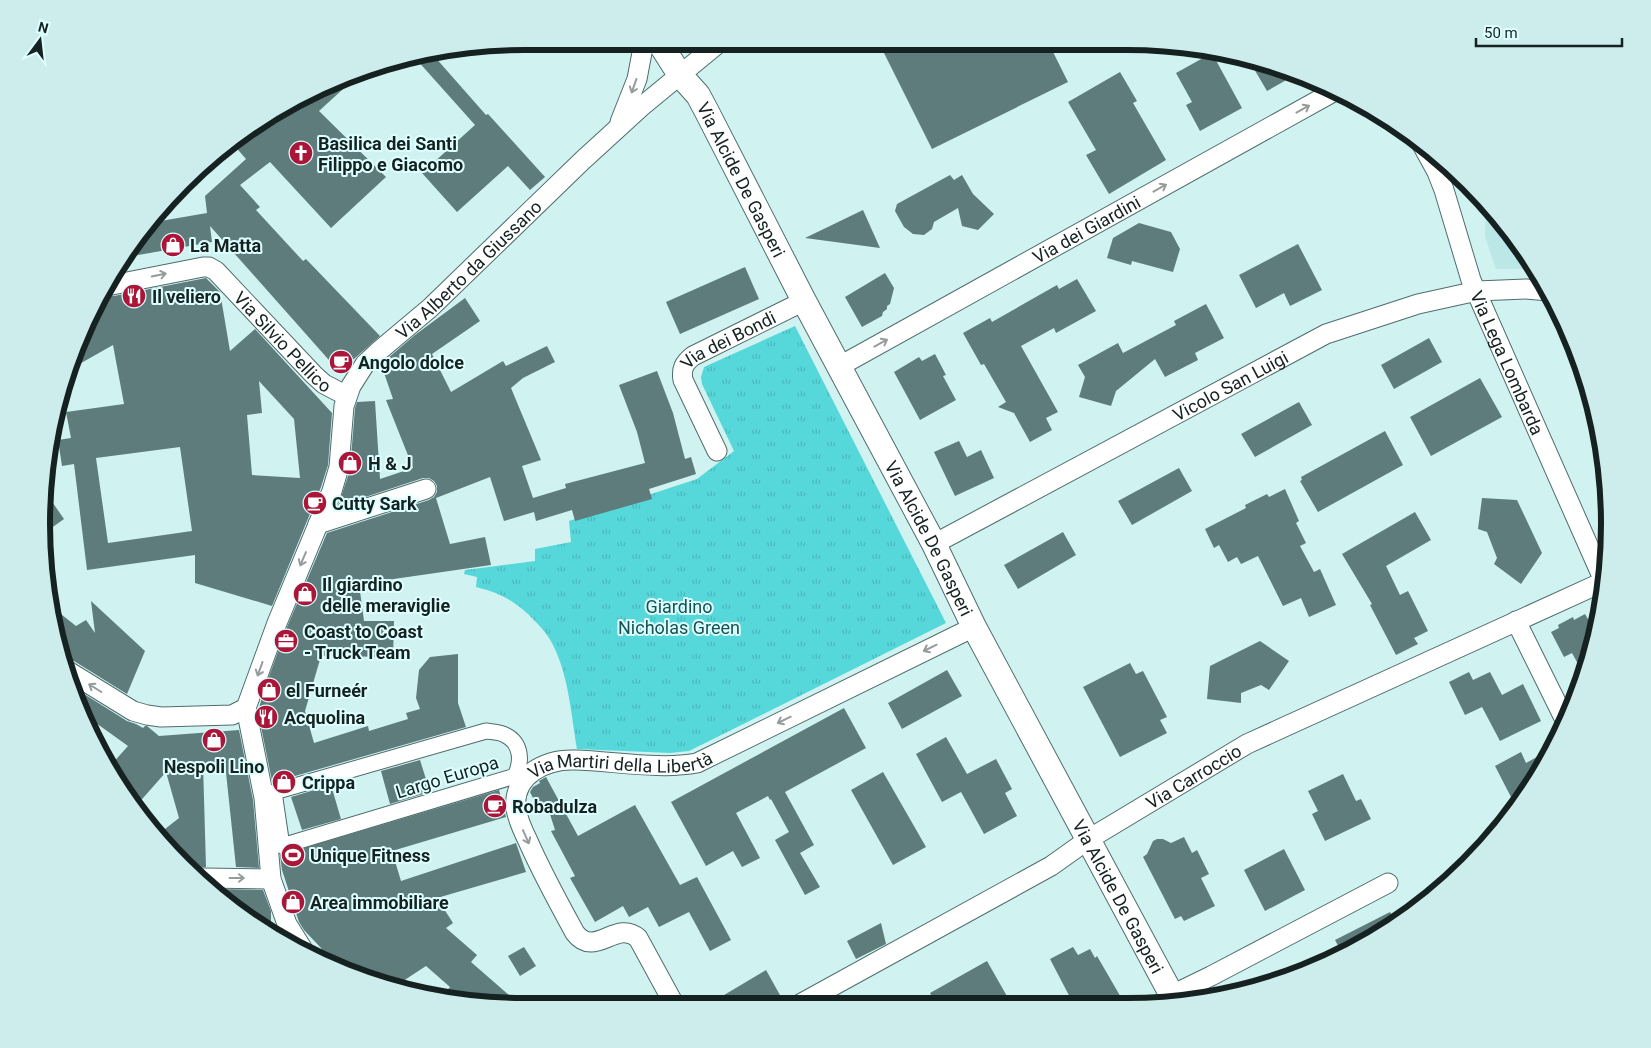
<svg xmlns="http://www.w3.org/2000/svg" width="1651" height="1048" font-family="Roboto,sans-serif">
<defs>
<pattern id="park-tufts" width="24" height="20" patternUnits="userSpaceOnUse" patternTransform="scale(1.25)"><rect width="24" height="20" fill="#56d8da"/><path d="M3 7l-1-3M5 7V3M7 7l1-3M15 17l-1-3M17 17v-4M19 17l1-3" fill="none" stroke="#4ab9bb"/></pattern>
</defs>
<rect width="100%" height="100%" fill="#d0f2f1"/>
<path fill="#bbe7e7" d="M1486 202 1490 206 1536 269H1496L1485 236Z"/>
<path fill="url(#park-tufts)" d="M795 326 946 623 689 751 670 753 577 749C571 714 569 677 553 645 548 634 538 624 529 615 511 599 500 593 476 587L477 577 464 574 465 570 535 561V549L571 542 569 521 697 479 734 451 702 384 701 377 704 367Z"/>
<path fill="#5e7c7c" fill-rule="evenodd" d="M879 43 1049 44 1068 82 932 149Z
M1212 53 1242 108 1200 131 1186 105 1192 102 1176 73Z
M434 56 486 115 488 114 545 177 530 190 508 166 457 212 422 173 475 125 416 59Z
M1250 62 1272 67 1297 74 1267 91Z
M1120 72 1137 101 1133 103 1166 160 1109 194 1086 155 1096 150 1068 102Z
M352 75 354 79 319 111 386 177 331 228 270 162 240 185 260 207 256 210 303 261 306 259 380 336 347 365 336 368 210 226 212 242 127 257 141 230 149 223 207 213 205 196 246 159 233 144 256 123Z
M950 175 954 180 962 175 973 194 994 214 978 230 962 226 958 208 934 222 932 229 924 235 913 234 904 227 895 211 897 204Z
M863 210 880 248 805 238Z
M1139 223 1171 232 1180 249 1173 272 1132 261 1131 265 1107 258 1113 238Z
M1298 244 1322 290 1290 306 1284 293 1256 308 1239 275Z
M745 267 759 299 680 334 666 302Z
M885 273 894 288 890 304 887 306V309L883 312 882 316 862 327 845 297Z
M206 278 220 292 230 351 255 329 332 413 328 465 321 487 272 606 195 583V555L87 570 74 464 62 466 58 440 71 438 66 412 124 404 113 345 67 371 107 294 114 296ZM259 381 294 419 300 478 252 475 247 415 262 413ZM180 447 192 531 108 543 96 458Z
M1077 279 1096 311 1056 333 1054 328 1021 346 1058 412 1046 418 1052 430 1030 442 1014 413 998 407 1006 402 984 364 981 365 963 333 990 318 992 322 1057 285 1059 289Z
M465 298 480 321 432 354 451 392 503 361 506 366 547 346 555 362 523 378 511 388 541 460 522 466 533 498 566 488 565 484 645 463 637 432 619 385 657 371 673 413 685 459 691 457 696 474 649 489 652 499 575 521 572 510 536 521 534 512 504 521 490 477 436 498 450 544 485 537 491 565 359 584 364 621H394L393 657 321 656 305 711 314 743 368 726 369 731 408 719 406 713 420 709 416 698 419 670 430 657 458 654V703L466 727 274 782 272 781 258 712 264 690 287 627 327 533 429 500 434 497 437 492V486L434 481 429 478H423L338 506 350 470 355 408 357 402 375 401 380 479 413 468 386 400 393 399 381 364 415 335Z
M1206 304 1224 338 1195 353 1198 360 1165 377 1155 359 1116 391 1111 406 1079 397 1085 377 1078 365 1118 343 1123 353 1176 325 1174 321Z
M1429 338 1442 362 1394 389 1381 365Z
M935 354 946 375 943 376 956 400 920 420 894 372 919 357 922 361Z
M1480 378 1502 417 1431 456 1410 417Z
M1299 402 1312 425 1255 457 1241 434Z
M1385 431 1403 465 1318 512 1300 481 1302 480 1301 477Z
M959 441 967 457 981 450 994 478 955 496 934 452Z
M1179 468 1192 491 1132 525 1118 501Z
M1285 489 1299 521 1296 523 1306 543 1300 546 1314 572 1320 569 1336 605 1309 617 1301 598 1283 606 1258 556 1241 564 1237 557 1228 562 1219 545 1214 548 1205 529 1246 508 1245 505 1267 494 1269 497Z
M46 493 64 519 43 534 41 524Z
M1482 498 1517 500 1542 553 1521 584 1494 564 1497 558 1487 532 1478 529Z
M1415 512 1431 540 1386 566 1400 595 1408 591 1428 631 1414 638 1418 644 1396 655 1370 605 1372 604 1342 554Z
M1063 532 1076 555 1018 589 1004 565Z
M91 601 145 651 127 694 74 661H65L58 649 52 607 76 626 86 620 95 633Z
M1585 614 1596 633 1593 649 1584 675 1572 653 1564 657 1551 632 1559 628 1558 625 1573 617 1574 620Z
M1260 641 1289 661 1269 690 1261 685 1241 693V703L1207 699 1210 666Z
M1130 663 1136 674 1143 671 1167 717 1160 720 1167 733 1120 757 1083 687Z
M947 670 962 696 902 729 888 703Z
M1469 672 1473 680 1490 672 1502 695 1523 684 1541 721 1500 741 1482 707 1465 715 1449 682Z
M76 689 127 721 136 724 143 728 145 726H147L159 736 239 730 253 800 259 868 236 867 225 763 203 764 206 867 198 868 195 870 160 833 179 818 166 772 136 806 123 792 111 765 128 746 89 718Z
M844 708 866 748 785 792 814 845 800 853 820 887 805 895 775 840 789 832 771 799 770 800 768 796 736 813 760 858 742 867 733 851 706 866 671 802Z
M946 737 967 774 996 759 1012 789 1005 793 1017 816 984 834 961 792 942 802 916 754Z
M1553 748 1524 795 1513 801 1495 766 1521 752 1526 763Z
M420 760 430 792 390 804 381 771Z
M883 772 926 847 893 865 851 790Z
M1343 774 1356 801 1361 799 1371 819 1325 841 1312 814 1318 811 1308 791Z
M546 777 578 836 635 805 680 885 697 877 731 940 710 951 689 912 659 927 648 907 629 917 623 906 595 922 570 878 575 876 551 831 555 830 547 805 538 808 530 792 533 787 540 783 539 781Z
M331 785 341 819 302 830 291 797Z
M499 790 506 817 392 851 401 881 516 843 526 872 437 898 453 923 446 928 477 955 471 962 518 1003H461L441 997 450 987 426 966 397 985 340 970 330 964 321 948 304 930 299 922 282 870 280 855Z
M1184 837 1192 853 1197 850 1209 874 1201 878 1215 906 1184 921 1181 916 1175 919 1143 857 1147 854 1153 841 1157 839H1163L1171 843Z
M1284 849 1305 890 1265 911 1244 870Z
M214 889 263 890 271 911V931L230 907Z
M1390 912 1395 921 1343 955 1335 940Z
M881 923 886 944 856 959 847 941Z
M524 947 536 966 520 976 508 956Z
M1073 947 1078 955 1090 949 1095 958 1097 956 1126 1006 1074 1005 1050 959Z
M987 961 1012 1005H936L930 993Z
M766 970 785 1004H709Z"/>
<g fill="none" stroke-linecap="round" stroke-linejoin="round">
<g stroke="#4f6d6d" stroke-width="17">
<path id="pedestrian" d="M486 731C492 732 500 732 505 735 522 743 522 762 515 776L282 846 274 792Z"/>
</g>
<g stroke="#4f6d6d" stroke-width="21">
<g id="minor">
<path d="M620 122 637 79 644 42"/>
<path id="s1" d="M1420 141 1437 172 1444 190 1471 280 1604 581"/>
<path id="s2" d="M112 285 203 267H209L216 271 314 375 324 384 347 396"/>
<path id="s3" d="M838 367 1335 91"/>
<path id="s4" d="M717 451 683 380C681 369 684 363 693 356L804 301"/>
<path d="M318 524 426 489"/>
<path id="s5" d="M934 544 1326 334 1418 304 1477 291 1526 289 1549 291"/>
<path d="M1516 621 1566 722"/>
<path id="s6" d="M68 671 133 711 147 715 161 717 232 715 246 708 277 623 332 491 339 467 344 406 351 386 365 364 380 350 430 308 583 160 641 107 720 42"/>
<path d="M246 708 264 798 271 879 287 924 302 948"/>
<path d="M203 878 271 879"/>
<path d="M1172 995 1211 976 1388 883"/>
<path id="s7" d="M674 1004 638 938C616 919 595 959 575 933 558 902 542 873 528 841 523 831 518 820 516 809 512 775 546 759 575 760 613 761 660 770 697 763L974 627"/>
<path id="s8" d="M800 1004 1051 866 1089 839 1247 744 1605 581"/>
</g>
</g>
<g stroke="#4f6d6d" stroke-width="26">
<g id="tertiary">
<path id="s9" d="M659 42 680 75 698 95 706 110 804 301 934 544 974 627 1176 1003"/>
</g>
</g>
<use href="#pedestrian" stroke="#fff" stroke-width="15"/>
<use href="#minor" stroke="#fff" stroke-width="19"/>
<use href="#tertiary" stroke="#fff" stroke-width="24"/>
</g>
<defs><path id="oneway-shaft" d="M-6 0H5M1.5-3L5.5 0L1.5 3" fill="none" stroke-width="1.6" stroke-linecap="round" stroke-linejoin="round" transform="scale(1.25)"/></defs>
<g stroke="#969c9c">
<use href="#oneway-shaft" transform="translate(634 86) rotate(109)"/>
<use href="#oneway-shaft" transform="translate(1303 109) rotate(-29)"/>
<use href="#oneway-shaft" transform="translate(1160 188) rotate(-29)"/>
<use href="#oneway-shaft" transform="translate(159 275) rotate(-11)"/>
<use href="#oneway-shaft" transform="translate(881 343) rotate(-29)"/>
<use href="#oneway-shaft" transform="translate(303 559) rotate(113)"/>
<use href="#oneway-shaft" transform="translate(930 648) rotate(154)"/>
<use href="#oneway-shaft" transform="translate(260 669) rotate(110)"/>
<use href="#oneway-shaft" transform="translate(95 688) rotate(-148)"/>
<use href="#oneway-shaft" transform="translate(784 720) rotate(154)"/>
<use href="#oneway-shaft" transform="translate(526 837) rotate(66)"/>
<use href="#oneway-shaft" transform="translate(237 878)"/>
</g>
<defs>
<g id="church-disc" transform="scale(1.25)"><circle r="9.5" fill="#ab1538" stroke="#dff"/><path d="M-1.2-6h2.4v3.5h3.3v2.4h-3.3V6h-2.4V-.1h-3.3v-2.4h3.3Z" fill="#fff"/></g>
<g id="shop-disc" transform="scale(1.25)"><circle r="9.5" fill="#ab1538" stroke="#dff"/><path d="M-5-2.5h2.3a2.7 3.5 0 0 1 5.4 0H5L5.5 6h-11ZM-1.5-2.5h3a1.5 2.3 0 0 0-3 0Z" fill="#fff"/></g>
<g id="restaurant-disc" transform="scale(1.25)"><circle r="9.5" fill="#ab1538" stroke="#dff"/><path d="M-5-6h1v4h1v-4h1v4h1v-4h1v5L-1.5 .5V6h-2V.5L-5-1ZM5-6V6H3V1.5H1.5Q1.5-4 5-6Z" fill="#fff"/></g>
<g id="cafe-disc" transform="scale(1.25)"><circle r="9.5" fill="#ab1538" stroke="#dff"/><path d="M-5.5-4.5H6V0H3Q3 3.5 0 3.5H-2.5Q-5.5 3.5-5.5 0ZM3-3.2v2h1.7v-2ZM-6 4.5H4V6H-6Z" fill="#fff"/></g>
<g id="office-disc" transform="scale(1.25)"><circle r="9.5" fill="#ab1538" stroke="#dff"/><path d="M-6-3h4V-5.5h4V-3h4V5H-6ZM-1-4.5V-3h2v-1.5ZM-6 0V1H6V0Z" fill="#fff"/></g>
<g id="stadium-disc" transform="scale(1.25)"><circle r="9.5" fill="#ab1538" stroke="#dff"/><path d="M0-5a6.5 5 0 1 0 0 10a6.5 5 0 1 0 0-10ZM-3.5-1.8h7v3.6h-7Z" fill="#fff"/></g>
</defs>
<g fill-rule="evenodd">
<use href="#church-disc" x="301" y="153"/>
<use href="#shop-disc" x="173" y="245"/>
<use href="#restaurant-disc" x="134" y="296"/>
<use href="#cafe-disc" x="341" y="362"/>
<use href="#shop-disc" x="350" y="463"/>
<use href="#cafe-disc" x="315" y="503"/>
<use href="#shop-disc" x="305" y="594"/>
<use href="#office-disc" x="286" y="641"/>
<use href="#shop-disc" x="269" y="690"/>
<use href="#restaurant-disc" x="266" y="717"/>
<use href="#shop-disc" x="214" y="740"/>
<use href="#shop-disc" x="284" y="782"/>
<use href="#cafe-disc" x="495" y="806"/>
<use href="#stadium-disc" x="293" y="855"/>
<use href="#shop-disc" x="293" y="902"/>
</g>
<g text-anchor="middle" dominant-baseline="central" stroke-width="4" stroke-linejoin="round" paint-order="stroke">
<g font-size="18" font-weight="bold" fill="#162222" stroke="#dff" text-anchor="start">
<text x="318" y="143">Basilica dei Santi<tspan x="318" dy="21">Filippo e Giacomo</tspan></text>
<text x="190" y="245">La Matta</text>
<text x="152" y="296">Il veliero</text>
<text x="358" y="362">Angolo dolce</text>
<text x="368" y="463">H &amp; J</text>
<text x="332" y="503">Cutty Sark</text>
<text x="322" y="584">Il giardino<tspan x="322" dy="21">delle meraviglie</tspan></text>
<text x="304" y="631">Coast to Coast<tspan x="304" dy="21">- Truck Team</tspan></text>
<text x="286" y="690">el Furneér</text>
<text x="284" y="717">Acquolina</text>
<text x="214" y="766" text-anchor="middle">Nespoli Lino</text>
<text x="302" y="782">Crippa</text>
<text x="512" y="806">Robadulza</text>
<text x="310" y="855">Unique Fitness</text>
<text x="310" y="902">Area immobiliare</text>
</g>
<g font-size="18" fill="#162222" stroke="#dff">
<text stroke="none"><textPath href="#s9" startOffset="161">Via Alcide De Gasperi</textPath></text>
<text stroke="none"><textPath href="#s3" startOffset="284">Via dei Giardini</textPath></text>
<text stroke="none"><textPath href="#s6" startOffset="699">Via Alberto da Giussano</textPath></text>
<text stroke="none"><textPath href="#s2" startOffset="204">Via Silvio Pellico</textPath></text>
<text stroke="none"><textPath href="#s4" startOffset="145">Via dei Bondi</textPath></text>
<text stroke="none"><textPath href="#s1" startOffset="239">Via Lega Lombarda</textPath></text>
<text stroke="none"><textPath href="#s5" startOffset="336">Vicolo San Luigi</textPath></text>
<text stroke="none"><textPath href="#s9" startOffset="566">Via Alcide De Gasperi</textPath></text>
<text stroke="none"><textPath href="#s7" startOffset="414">Via Martiri della Libertà</textPath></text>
<text stroke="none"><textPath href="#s8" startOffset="455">Via Carroccio</textPath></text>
<text transform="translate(447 777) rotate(-17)">Largo Europa</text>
<text stroke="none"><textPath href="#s9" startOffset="971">Via Alcide De Gasperi</textPath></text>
</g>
<g font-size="18" fill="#155253" stroke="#dff">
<text x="679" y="606">Giardino<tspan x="679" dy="21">Nicholas Green</tspan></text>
</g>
</g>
<path d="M0 0H1651V1048H0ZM524 50H1127A474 474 0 0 1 1601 524V524A474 474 0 0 1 1127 998H524A474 474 0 0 1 50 524V524A474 474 0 0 1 524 50Z" fill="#cdeded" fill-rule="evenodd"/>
<path fill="none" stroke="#162222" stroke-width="6" d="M524 50H1127A474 474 0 0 1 1601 524V524A474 474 0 0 1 1127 998H524A474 474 0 0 1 50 524V524A474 474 0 0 1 524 50Z"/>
<g transform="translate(40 40) rotate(15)" stroke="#ddffff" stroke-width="4" paint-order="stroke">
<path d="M0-4L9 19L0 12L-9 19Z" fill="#162222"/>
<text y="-8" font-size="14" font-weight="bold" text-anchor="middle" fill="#162222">N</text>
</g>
<path d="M1476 38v8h146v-8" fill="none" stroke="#162222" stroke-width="2.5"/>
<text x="1484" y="38" font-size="15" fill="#162222" stroke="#ddffff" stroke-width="4" paint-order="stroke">50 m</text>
</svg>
